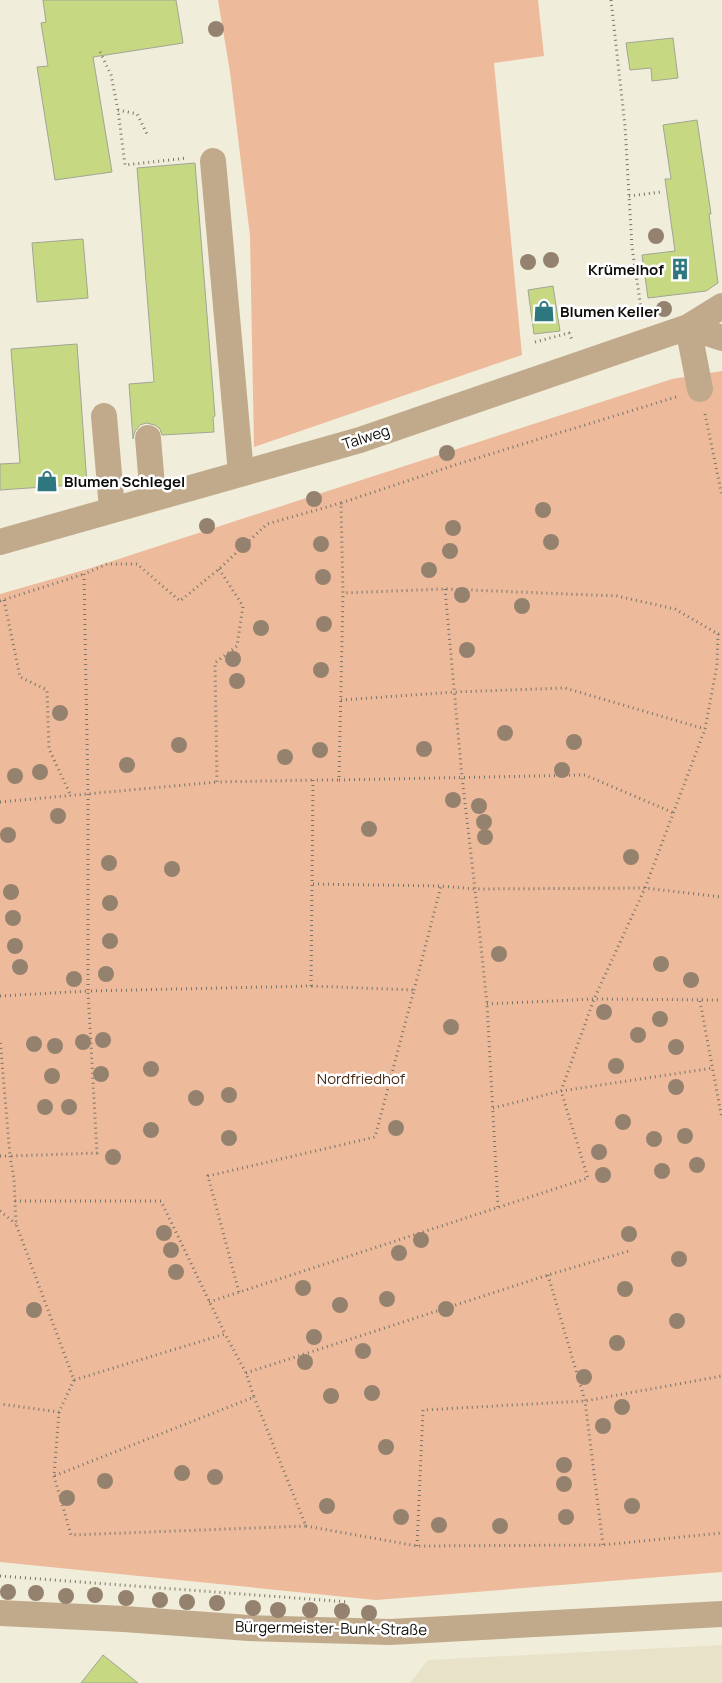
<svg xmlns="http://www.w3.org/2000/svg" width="722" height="1683" font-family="Manrope,sans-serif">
<rect width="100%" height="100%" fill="#f1eddb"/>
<path fill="#e8e2c9" d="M722 1645V1683H410L428 1660Z"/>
<path fill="#edbb9b" d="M218 0H538L544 56 494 63 522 355 254 447 250 236 230 72Z
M722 371V1572L376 1600 0 1562V594L91 568 672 379Z"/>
<path fill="#c6d882" stroke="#a1a594" d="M43 0H176L183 43 93 57 112 172 55 180 37 67 48 66 41 23 46 22Z
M673 38 678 78 652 81 651 68 630 70 626 43Z
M697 120 711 214H709L718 283 706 291 648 298 642 255 675 251 665 179H671L663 125Z
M195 163 215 416 213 417 214 432 162 435 160 429 155 425 146 423 140 425 135 431 133 439 129 384 154 382 137 168Z
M83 239 88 298 37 302 32 243Z
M553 286 560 331 534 334 528 290Z
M77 344 87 484 0 490V464L20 463 11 349Z
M103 1655 138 1683H81Z"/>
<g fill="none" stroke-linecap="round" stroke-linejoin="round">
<path stroke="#777469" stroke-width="3" stroke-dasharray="1 4" stroke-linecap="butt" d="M611 0 625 126 632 247 642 315
M100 52 111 75 118 110 125 165 187 158
M118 110 137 114 147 134
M629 196 661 192
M535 342 569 333 572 340
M676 397 458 464 341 503 343 593 445 589 617 596 675 609 718 634H722
M705 414 722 496
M341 503 267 524 219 569 180 601 137 564H107L84 574 88 794V991L311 986 313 780H339L343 593
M219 569 243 606 237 646 215 663 217 782 313 780
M445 589 462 777 475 889 645 888 722 897
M4 600 20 677 47 690 49 749 71 796
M0 601 84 574
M341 700 455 692 565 688 705 729
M339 780 585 775 674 813
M0 802 217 782
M313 884 441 886 475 889 487 1004 498 1207
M414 990 441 886
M0 996 88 991 97 1153 10 1156 0 1039
M700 1001 722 1119
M487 1004 594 999 722 1000
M493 1108 561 1091 713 1068
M0 1156H10L14 1179 16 1224 74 1380 59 1412 0 1404
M15 1201H161L225 1334 74 1380
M0 1211 16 1224
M548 1275 585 1401 603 1545
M239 1292 208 1176 375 1137 414 990 311 986
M209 1302 588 1178 561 1091 594 999 645 888 705 729 717 665 718 634
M246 1373 548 1275 632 1250
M59 1412 54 1476 254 1397 246 1373 225 1334
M54 1476 71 1535 306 1526 254 1397
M306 1526 417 1546 603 1545 722 1533
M417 1546 423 1410 585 1401 722 1376
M0 1576 349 1602"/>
<path stroke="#c1aa8b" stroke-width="26" d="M213 161 241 473
M688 327 700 389
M688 327 722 338
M104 416 112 509
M148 438 153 498
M0 542 360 440 688 327 722 306
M0 1613 124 1619 249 1628 390 1632 722 1614"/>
</g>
<g fill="#95826e">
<circle cx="216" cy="29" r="8"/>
<circle cx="656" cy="236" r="8"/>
<circle cx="551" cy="260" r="8"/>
<circle cx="528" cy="262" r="8"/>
<circle cx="664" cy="309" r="8"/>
<circle cx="447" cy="453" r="8"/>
<circle cx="314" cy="499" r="8"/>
<circle cx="543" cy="510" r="8"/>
<circle cx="207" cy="526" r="8"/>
<circle cx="453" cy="528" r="8"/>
<circle cx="551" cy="542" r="8"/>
<circle cx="321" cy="544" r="8"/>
<circle cx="243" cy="545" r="8"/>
<circle cx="450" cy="551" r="8"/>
<circle cx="429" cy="570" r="8"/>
<circle cx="323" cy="577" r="8"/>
<circle cx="462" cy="595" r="8"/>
<circle cx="522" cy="606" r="8"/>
<circle cx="324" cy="624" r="8"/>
<circle cx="261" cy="628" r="8"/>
<circle cx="467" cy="650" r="8"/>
<circle cx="233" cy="659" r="8"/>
<circle cx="321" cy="670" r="8"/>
<circle cx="237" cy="681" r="8"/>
<circle cx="60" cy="713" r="8"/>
<circle cx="505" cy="733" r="8"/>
<circle cx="574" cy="742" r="8"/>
<circle cx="179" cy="745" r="8"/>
<circle cx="424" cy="749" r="8"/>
<circle cx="320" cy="750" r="8"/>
<circle cx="285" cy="757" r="8"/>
<circle cx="127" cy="765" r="8"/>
<circle cx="562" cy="770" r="8"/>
<circle cx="40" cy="772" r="8"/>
<circle cx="15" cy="776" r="8"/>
<circle cx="453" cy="800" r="8"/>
<circle cx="479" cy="806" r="8"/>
<circle cx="58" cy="816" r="8"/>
<circle cx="484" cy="822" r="8"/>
<circle cx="369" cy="829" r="8"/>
<circle cx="8" cy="835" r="8"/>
<circle cx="485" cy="837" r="8"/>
<circle cx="631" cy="857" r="8"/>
<circle cx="109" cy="863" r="8"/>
<circle cx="172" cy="869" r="8"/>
<circle cx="11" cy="892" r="8"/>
<circle cx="110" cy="903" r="8"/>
<circle cx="13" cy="918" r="8"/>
<circle cx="110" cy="941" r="8"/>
<circle cx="15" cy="946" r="8"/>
<circle cx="499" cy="954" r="8"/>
<circle cx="661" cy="964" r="8"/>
<circle cx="20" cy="967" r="8"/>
<circle cx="106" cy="974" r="8"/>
<circle cx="74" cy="979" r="8"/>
<circle cx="691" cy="980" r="8"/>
<circle cx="604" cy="1012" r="8"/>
<circle cx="660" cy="1019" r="8"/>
<circle cx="451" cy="1027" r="8"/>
<circle cx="638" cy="1035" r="8"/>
<circle cx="103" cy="1040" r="8"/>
<circle cx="83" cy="1042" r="8"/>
<circle cx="34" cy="1044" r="8"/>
<circle cx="55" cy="1046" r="8"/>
<circle cx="676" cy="1047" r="8"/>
<circle cx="616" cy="1066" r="8"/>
<circle cx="151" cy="1069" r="8"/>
<circle cx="101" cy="1074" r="8"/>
<circle cx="52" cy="1076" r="8"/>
<circle cx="676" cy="1087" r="8"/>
<circle cx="229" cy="1095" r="8"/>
<circle cx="196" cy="1098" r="8"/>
<circle cx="45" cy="1107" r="8"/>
<circle cx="69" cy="1107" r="8"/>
<circle cx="623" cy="1122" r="8"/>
<circle cx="396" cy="1128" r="8"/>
<circle cx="151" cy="1130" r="8"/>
<circle cx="685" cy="1136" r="8"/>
<circle cx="229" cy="1138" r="8"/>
<circle cx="654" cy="1139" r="8"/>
<circle cx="599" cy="1152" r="8"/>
<circle cx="113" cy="1157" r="8"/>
<circle cx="697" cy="1165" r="8"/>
<circle cx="662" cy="1171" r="8"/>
<circle cx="603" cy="1175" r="8"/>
<circle cx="164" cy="1233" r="8"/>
<circle cx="629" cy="1234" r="8"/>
<circle cx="421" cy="1240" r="8"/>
<circle cx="171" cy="1250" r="8"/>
<circle cx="399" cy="1253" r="8"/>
<circle cx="679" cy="1259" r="8"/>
<circle cx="176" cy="1272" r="8"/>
<circle cx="303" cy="1288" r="8"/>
<circle cx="625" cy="1289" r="8"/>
<circle cx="387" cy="1299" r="8"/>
<circle cx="340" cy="1305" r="8"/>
<circle cx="446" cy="1309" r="8"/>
<circle cx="34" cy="1310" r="8"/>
<circle cx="677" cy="1321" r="8"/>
<circle cx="314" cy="1337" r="8"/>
<circle cx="617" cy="1343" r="8"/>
<circle cx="363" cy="1351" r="8"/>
<circle cx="305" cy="1362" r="8"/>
<circle cx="584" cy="1377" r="8"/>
<circle cx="372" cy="1393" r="8"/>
<circle cx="331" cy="1396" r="8"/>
<circle cx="622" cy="1407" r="8"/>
<circle cx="603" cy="1426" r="8"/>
<circle cx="386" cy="1447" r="8"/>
<circle cx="564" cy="1465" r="8"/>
<circle cx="182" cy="1473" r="8"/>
<circle cx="215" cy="1477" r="8"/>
<circle cx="105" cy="1481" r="8"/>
<circle cx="564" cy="1484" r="8"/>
<circle cx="67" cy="1498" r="8"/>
<circle cx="327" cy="1506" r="8"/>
<circle cx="632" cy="1506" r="8"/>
<circle cx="401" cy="1517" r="8"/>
<circle cx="566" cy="1517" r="8"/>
<circle cx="439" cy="1525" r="8"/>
<circle cx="500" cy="1526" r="8"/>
<circle cx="8" cy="1592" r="8"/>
<circle cx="36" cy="1593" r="8"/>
<circle cx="95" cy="1595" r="8"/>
<circle cx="66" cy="1596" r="8"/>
<circle cx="126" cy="1598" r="8"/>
<circle cx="160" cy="1600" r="8"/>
<circle cx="187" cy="1602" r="8"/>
<circle cx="217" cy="1603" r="8"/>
<circle cx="253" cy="1608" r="8"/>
<circle cx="278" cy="1610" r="8"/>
<circle cx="310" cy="1610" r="8"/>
<circle cx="342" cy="1611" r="8"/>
<circle cx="369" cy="1613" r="8"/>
</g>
<defs>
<g id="building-bare" transform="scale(1.725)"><path d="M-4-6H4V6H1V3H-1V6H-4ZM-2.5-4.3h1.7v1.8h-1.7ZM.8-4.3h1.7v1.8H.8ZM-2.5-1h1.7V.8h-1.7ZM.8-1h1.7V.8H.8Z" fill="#2e777e" stroke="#fff" stroke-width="2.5" paint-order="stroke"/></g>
<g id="shop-bare" transform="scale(1.725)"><path d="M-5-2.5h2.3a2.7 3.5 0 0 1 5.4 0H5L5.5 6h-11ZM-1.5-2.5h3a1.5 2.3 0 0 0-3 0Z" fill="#2e777e" stroke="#fff" stroke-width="2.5" paint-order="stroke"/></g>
</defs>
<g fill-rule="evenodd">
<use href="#building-bare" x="680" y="269"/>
<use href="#shop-bare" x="544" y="311"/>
<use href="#shop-bare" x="47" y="481"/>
</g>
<g text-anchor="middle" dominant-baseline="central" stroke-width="5" stroke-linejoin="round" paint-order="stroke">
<g font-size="15" font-weight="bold" fill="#0e0c07" stroke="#fff" text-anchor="start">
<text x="664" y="269" text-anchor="end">Krümelhof</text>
<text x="560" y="311">Blumen Keller</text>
<text x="64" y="481">Blumen Schlegel</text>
</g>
<g font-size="15" fill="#0e0c07" stroke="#fff">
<text transform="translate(366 437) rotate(-18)">Talweg</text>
<text transform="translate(331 1628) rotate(1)">Bürgermeister-Bunk-Straße</text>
</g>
<g font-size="15" fill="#4a2b15" stroke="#fff">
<text x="361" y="1078">Nordfriedhof</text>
</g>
</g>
</svg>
